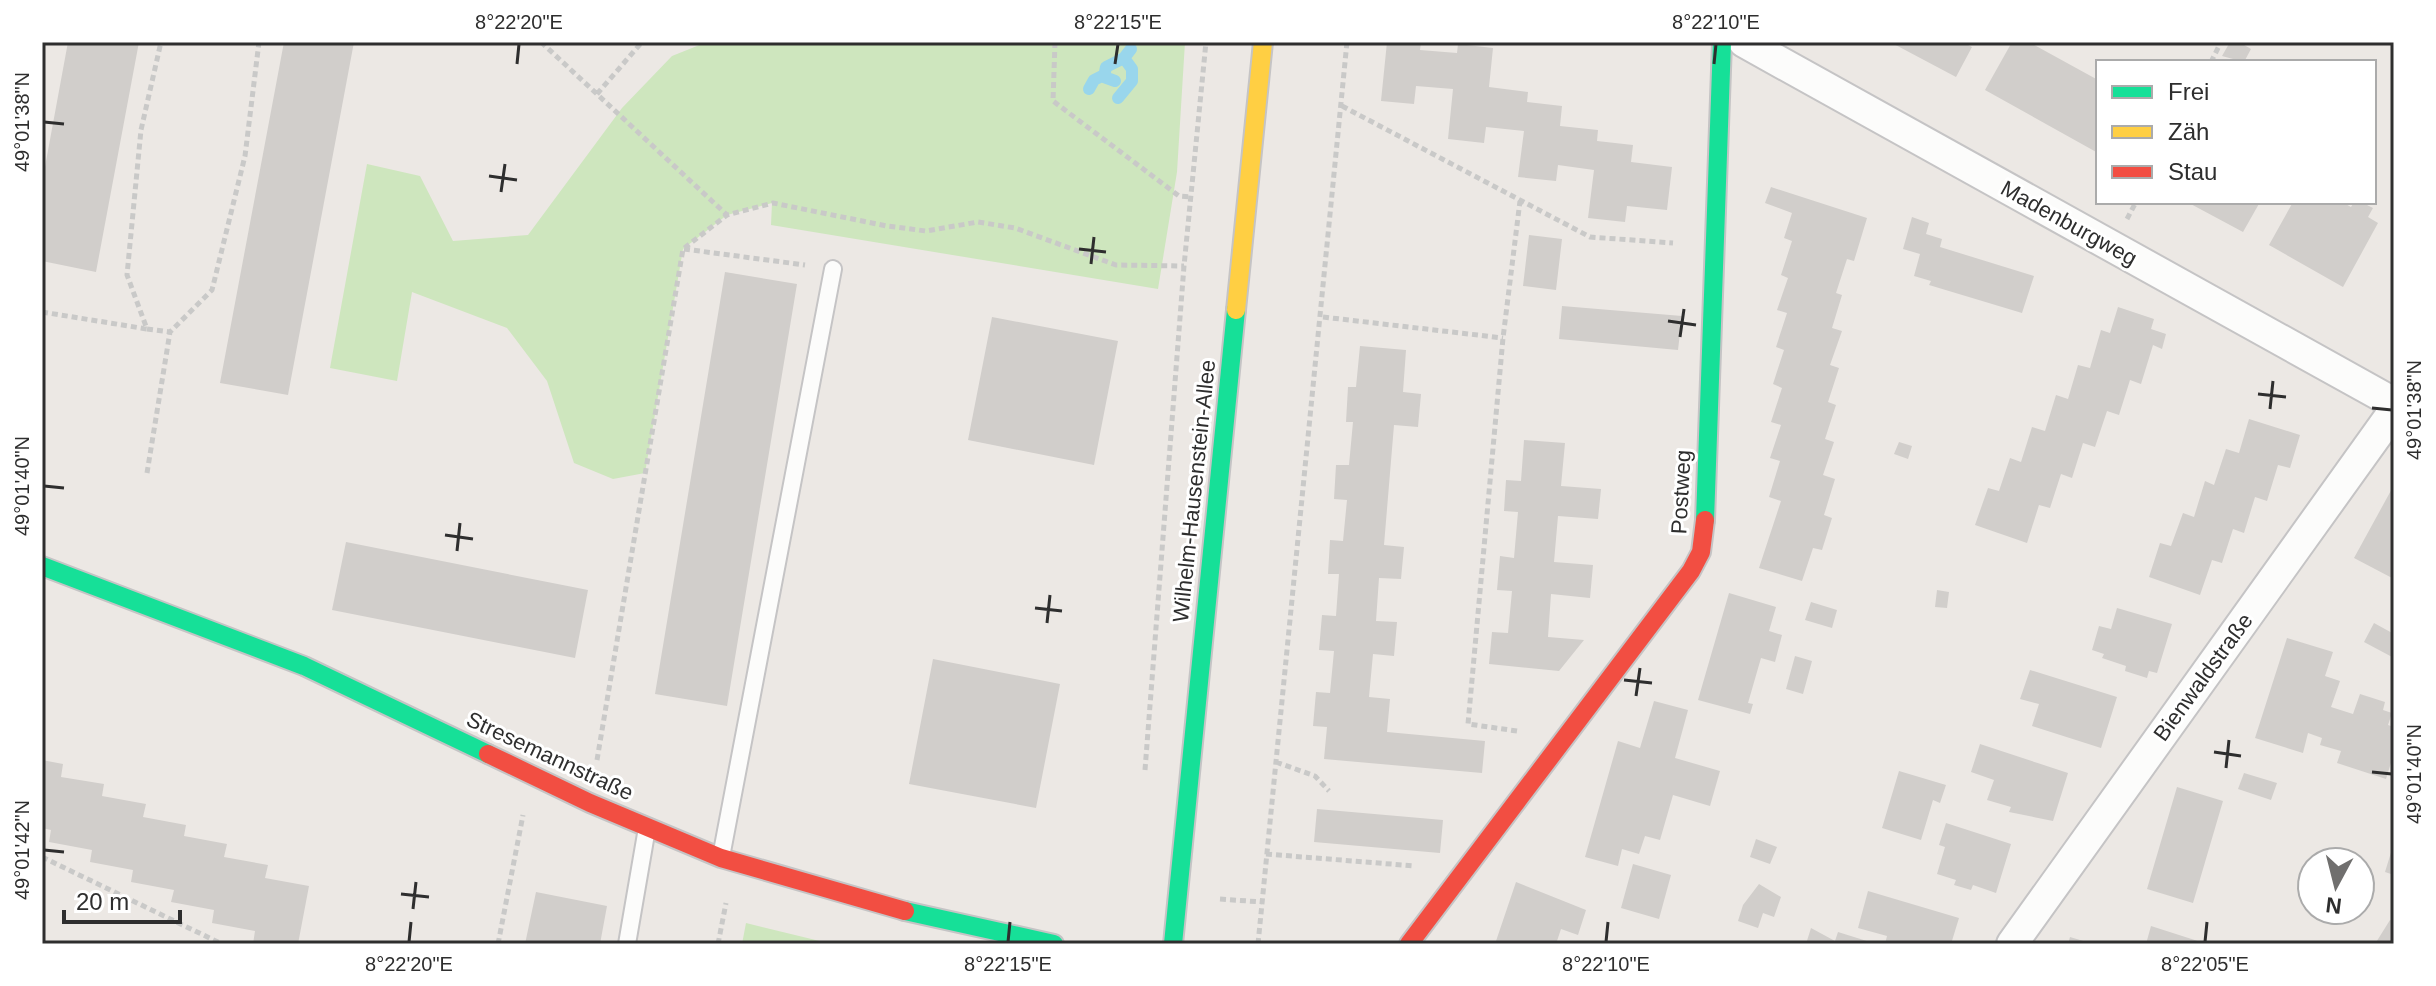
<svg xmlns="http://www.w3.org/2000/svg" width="2436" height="986" font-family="Helvetica,sans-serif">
<rect width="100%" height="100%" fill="#ece8e4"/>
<path fill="#cee6be" d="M707 42H1185L1177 172 1158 289 771 225 772 203 727 215 683 249 645 473 613 479 574 463 547 381 507 328 412 292 397 381 330 368 367 164 420 176 453 241 528 235 622 108 672 56Z
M746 923 832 944H742Z"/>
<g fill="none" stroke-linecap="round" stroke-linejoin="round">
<path stroke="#99d6ec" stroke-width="12" d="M1115 81 1104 77 1106 67 1124 58
M1089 89 1094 80 1104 75
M1118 98 1132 81V69L1124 58 1131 49"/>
</g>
<path fill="#d1cecb" d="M68 42H139L96 272 42 261V183Z
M284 42H354L288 395 220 383Z
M1387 42H1421L1420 50 1457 53 1458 44 1493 48 1489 87 1528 92 1527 102 1562 106 1560 126 1598 130 1597 141 1633 145 1631 162 1672 167 1667 210 1627 206 1625 222 1588 218 1594 170 1558 165 1556 181 1518 177 1524 131 1486 127 1484 143 1448 139 1453 89 1416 86 1414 104 1381 101Z
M1890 42H1962L1972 47 1956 77Z
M2012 42H2029L2098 80V153L1985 90Z
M2230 42H2239L2251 49 2244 62 2222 56Z
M1771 187 1867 218 1854 261 1847 259 1836 293 1842 295 1832 328 1842 331 1830 365 1839 368 1828 402 1836 405 1825 439 1834 442 1823 475 1835 479 1824 515 1832 518 1822 550 1813 548 1802 581 1759 568 1781 501 1769 497 1780 461 1770 458 1781 425 1771 422 1782 388 1773 384 1784 350 1776 347 1787 313 1777 310 1788 278 1781 275 1792 241 1784 238 1792 213 1765 203Z
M2187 202H2260L2243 232Z
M2293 202H2342L2351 207 2354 202H2361L2373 208 2368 217 2378 223 2343 287 2269 245Z
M1912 217 1929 223 1926 234 1942 239 1940 247 2034 276 2022 313 1929 285 1931 281 1914 276 1920 254 1903 249Z
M1529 235 1562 239 1556 290 1523 286Z
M725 272 797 284 727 706 655 694Z
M1562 306 1682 316 1678 350 1559 339Z
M2118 307 2154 319 2151 329 2166 334 2162 349 2153 345 2141 384 2130 380 2119 415 2107 411 2095 447 2083 443 2072 478 2061 474 2050 508 2039 505 2027 543 1975 525 1988 488 1999 491 2010 458 2021 462 2032 427 2045 431 2056 395 2068 399 2078 365 2090 368 2101 330 2110 333Z
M992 317 1118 341 1094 465 968 440Z
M1360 346 1406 350 1403 392 1421 394 1418 427 1394 425 1384 545 1404 547 1401 579 1379 578 1376 621 1397 622 1394 656 1373 654 1369 697 1390 699 1387 732 1485 741 1482 773 1324 759 1327 727 1313 726 1316 692 1330 693 1334 651 1319 650 1322 615 1336 616 1339 574H1328L1330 540 1343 541 1347 500 1334 499 1336 465H1349L1353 422H1346L1348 387H1356Z
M2249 419 2300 435 2290 468 2278 465 2267 501 2255 497 2244 533 2233 529 2222 563 2212 560 2200 595 2149 577 2160 543 2171 546 2183 513 2194 517 2205 481 2214 485 2226 449 2239 453Z
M1524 440 1565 443 1561 486 1601 489 1598 519 1558 516 1554 562 1593 565 1590 598 1551 594 1548 637 1584 640 1559 671 1489 664 1492 632 1508 633 1512 591 1497 590 1500 556 1514 558 1518 512 1504 511 1506 480 1521 481Z
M1899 442 1912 446 1908 459 1894 454Z
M2394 485V579L2354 558Z
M346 542 588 590 575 658 332 610Z
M1937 590 1949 592 1947 608 1935 607Z
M1729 593 1776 607 1769 631 1782 635 1775 662 1761 658 1748 703 1753 704 1750 714 1698 700Z
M1811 602 1837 610 1832 628 1805 620Z
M2117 608 2172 624 2157 673 2149 671 2147 678 2125 671 2126 666 2102 658 2104 654 2092 650 2099 626 2111 629Z
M2374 623 2394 634V658L2364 642Z
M2287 638 2333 652 2325 676 2340 681 2331 707 2353 714 2360 694 2385 702 2383 710 2392 713 2388 725 2394 727V753L2386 779 2337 763 2341 751 2320 745 2322 738 2308 733 2303 753 2255 738Z
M1795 656 1812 661 1803 694 1786 689Z
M933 659 1060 684 1036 808 909 784Z
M2030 670 2117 697 2101 748 2032 726 2039 704 2020 699Z
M1654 701 1688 710 1675 758 1720 771 1710 806 1673 795 1660 840 1645 836 1639 854 1622 849 1618 866 1585 857 1618 741 1640 748Z
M1980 744 2068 773 2053 821 2009 812 2011 807 1987 800 1994 780 1971 772Z
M42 760 63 764 61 777 104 784 102 796 146 804 143 817 186 825 184 836 227 844 224 857 268 865 265 878 309 886 298 944H253L255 931 212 923 214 910 171 902 174 890 131 882 133 870 90 862 92 850 49 842 51 830 42 828Z
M1899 771 1946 785 1940 803 1933 800 1921 840 1882 828Z
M2244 773 2277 783 2271 800 2238 789Z
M2177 787 2223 801 2193 903 2147 889Z
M1317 809 1443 820 1440 853 1314 842Z
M1946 823 2011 844 1996 893 1973 885 1971 890 1954 885 1956 880 1937 874 1945 847 1939 845Z
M1756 839 1777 847 1770 864 1750 857Z
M2393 846H2394V875L2385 872Z
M1633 864 1671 875 1659 919 1621 908Z
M1516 882 1586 910 1578 935 1561 929 1556 944H1495Z
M1759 884 1781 897 1774 917 1763 913 1758 928 1738 921 1743 905Z
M1868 891 1959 918 1951 944H1885L1887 936 1858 928Z
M536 892 607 906 600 944H525Z
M2390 920 2394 921V944H2375Z
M2151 926 2204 943V944H2146Z
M1811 928 1835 941 1838 932 1870 942 1806 944Z
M2070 937 2090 943V944H2068Z"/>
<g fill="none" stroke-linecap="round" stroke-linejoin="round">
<g stroke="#c5c4c5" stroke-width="20">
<path id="lane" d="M721 857 833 269
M627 944 647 828"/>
</g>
<g stroke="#c5c4c5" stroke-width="34">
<path id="street" d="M1744 42 2394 403
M2012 944 2394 411"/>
</g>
<g stroke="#c5c4c5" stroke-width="22">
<path id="fast" d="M1705 520 1722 42
M42 566 304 666 488 754
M905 911 1054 944
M1173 944 1236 310"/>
</g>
<g stroke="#c5c4c5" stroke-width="22">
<path id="slow" d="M1236 310 1263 42"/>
</g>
<g stroke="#c5c4c5" stroke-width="22">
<path id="jam" d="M488 754 590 803 721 858 905 911
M1409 944 1691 571 1701 552 1705 520"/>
</g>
<path stroke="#c9c9c8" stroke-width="5" stroke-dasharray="6 4" stroke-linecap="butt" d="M541 42 727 215
M1055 42 1053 101 1179 196 1191 197
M2211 62 2221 42
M597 94 642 42
M1342 106 1590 237 1673 243
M2127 219 2136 202
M684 249 805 265
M42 312 147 329 127 275 141 130 161 42
M1323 317 1503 338
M147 329 170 332 212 290 245 156 259 42
M147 473 170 332
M1517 731 1468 724 1503 338 1520 201
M597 760 683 249 727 215 773 203 887 226 926 231 978 222 1015 228 1116 265 1184 266
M1276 762 1315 776 1329 791
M1145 770 1184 266 1206 42
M1266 854 1415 866
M42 857 222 944
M1220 899 1262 902
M498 944 523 815
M718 944 726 903
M1258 944 1347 42"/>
<use href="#lane" stroke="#fcfcfb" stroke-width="16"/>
<use href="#street" stroke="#fcfcfb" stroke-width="30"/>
<use href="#fast" stroke="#16e098" stroke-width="18"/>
<use href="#slow" stroke="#ffcf43" stroke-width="18"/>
<use href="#jam" stroke="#f24e42" stroke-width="18"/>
</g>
<path fill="none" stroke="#2e2e2e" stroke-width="3" d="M517 64 519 44M1115 64 1118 44M1714 64 1716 44M44 122 64 124M489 176 517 180M501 192 505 164M1079 249 1106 252M1091 264 1094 237M1668 321 1696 325M1680 337 1684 309M2258 394 2286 397M2372 408 2392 410M2270 409 2273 381M44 486 64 488M445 535 473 539M457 551 460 523M1035 608 1062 611M1047 623 1050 595M1624 680 1652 683M1636 696 1640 668M2214 752 2241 756M2226 768 2229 740M2372 772 2392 774M44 850 64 852M401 894 429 897M413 909 416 882M409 942 411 922M1008 942 1010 922M1606 942 1608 922M2205 942 2207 922"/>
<g text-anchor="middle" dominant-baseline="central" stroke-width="6" stroke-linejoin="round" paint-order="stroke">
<g font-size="22" fill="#2e2e2e" stroke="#fff">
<text transform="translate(2069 223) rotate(29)">Madenburgweg</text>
<text transform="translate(1194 491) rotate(-84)">Wilhelm-Hausenstein-Allee</text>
<text transform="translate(1681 492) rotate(-87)">Postweg</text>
<text transform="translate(2203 677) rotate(-54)">Bienwaldstraße</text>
<text transform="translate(550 756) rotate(25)">Stresemannstraße</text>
</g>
</g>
<rect width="2436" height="986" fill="none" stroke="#ffffff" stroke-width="88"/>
<rect x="2096" y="60" width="280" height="144" fill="#ffffff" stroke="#ababab" stroke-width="2"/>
<rect x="2112" y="86" width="40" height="12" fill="#16e098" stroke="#ababab" stroke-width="2"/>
<text x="2168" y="100" font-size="24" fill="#2e2e2e">Frei</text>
<rect x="2112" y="126" width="40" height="12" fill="#ffcf43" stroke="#ababab" stroke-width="2"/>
<text x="2168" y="140" font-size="24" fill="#2e2e2e">Zäh</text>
<rect x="2112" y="166" width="40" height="12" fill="#f24e42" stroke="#ababab" stroke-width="2"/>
<text x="2168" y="180" font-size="24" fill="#2e2e2e">Stau</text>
<g transform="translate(2336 886) rotate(187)"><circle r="38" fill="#ffffff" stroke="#ababab" stroke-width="2"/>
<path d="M0-6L14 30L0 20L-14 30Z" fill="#706f6e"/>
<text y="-12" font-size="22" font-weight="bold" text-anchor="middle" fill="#2e2e2e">N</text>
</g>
<path d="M64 910v12h116v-12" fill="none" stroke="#2e2e2e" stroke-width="4"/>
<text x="76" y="910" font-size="24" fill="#2e2e2e" stroke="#ffffff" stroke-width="6" paint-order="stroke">20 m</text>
<rect x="44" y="44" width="2348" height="898" fill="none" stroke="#2e2e2e" stroke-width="3"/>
<g font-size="20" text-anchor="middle" fill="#2e2e2e">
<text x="519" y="29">8°22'20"E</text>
<text x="1118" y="29">8°22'15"E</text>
<text x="1716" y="29">8°22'10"E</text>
<text transform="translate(22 122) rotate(-90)" y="7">49°01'38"N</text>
<text transform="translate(2414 410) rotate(-90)" y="7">49°01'38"N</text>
<text transform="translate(22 486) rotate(-90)" y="7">49°01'40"N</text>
<text transform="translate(2414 774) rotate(-90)" y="7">49°01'40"N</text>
<text transform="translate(22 850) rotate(-90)" y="7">49°01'42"N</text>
<text x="409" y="971">8°22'20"E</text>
<text x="1008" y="971">8°22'15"E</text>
<text x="1606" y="971">8°22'10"E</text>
<text x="2205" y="971">8°22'05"E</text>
</g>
</svg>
